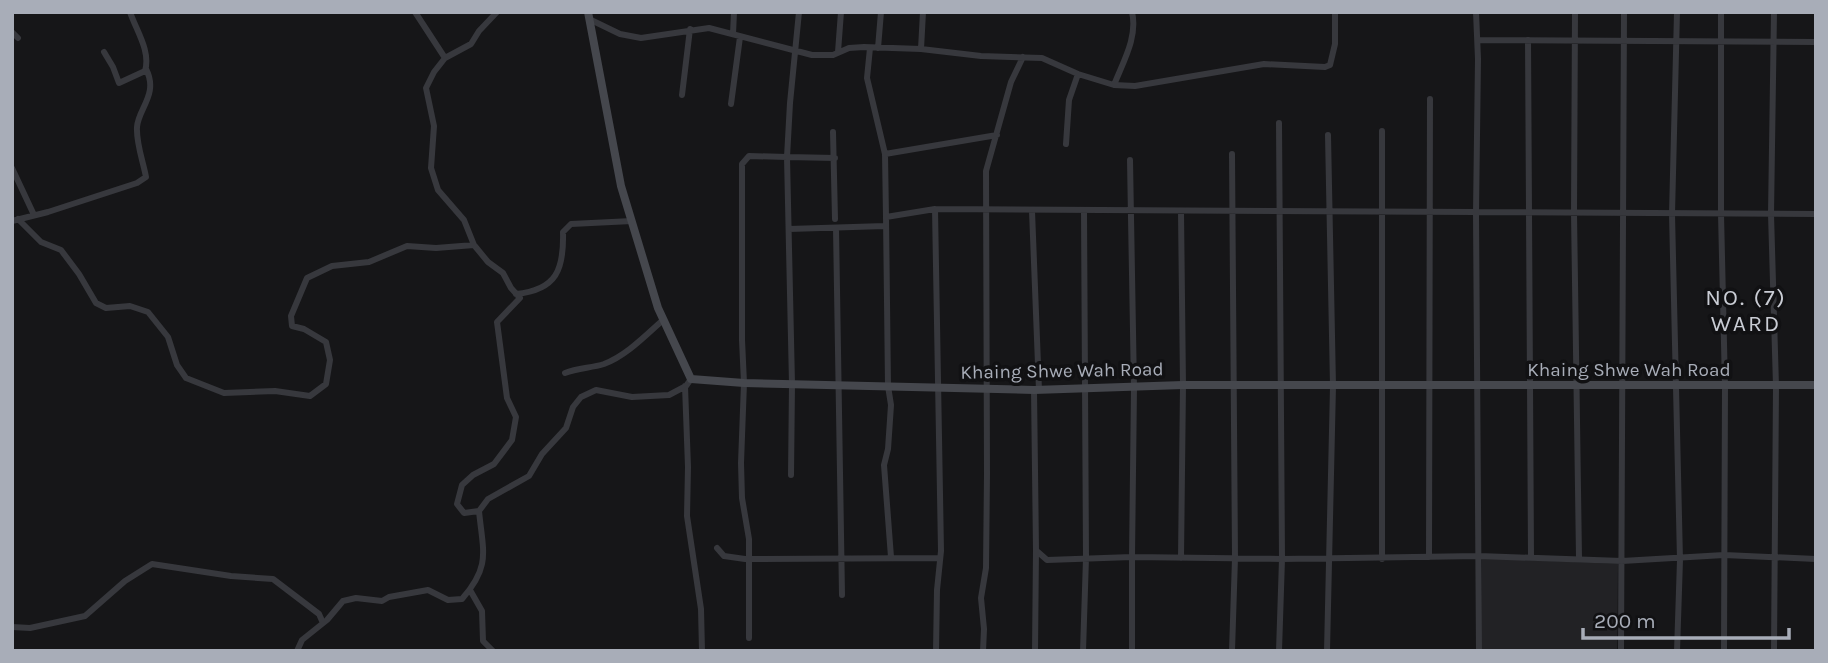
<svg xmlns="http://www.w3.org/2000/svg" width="1828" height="663" font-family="Karla,sans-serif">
<rect width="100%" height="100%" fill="#161618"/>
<path fill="#222225" d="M1482 558 1618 564 1617 651H1481Z"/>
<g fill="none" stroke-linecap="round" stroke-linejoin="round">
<path stroke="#37383d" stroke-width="6" d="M415 12 445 58
M1476 12 1478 59 1476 213 1479 651
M1575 12 1574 213 1579 558
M1677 12 1672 214 1680 560 1677 651
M1721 12V214L1725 386 1724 651
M1774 12 1771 214 1776 386 1774 651
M589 19 620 34 641 38 709 28 812 55H833L849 48 864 47 921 49 981 56 1042 58 1078 74 1114 85 1135 86 1264 64 1325 67 1330 65 1335 44V12
M12 32 18 38
M733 34 734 12
M1478 40 1816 42
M1528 40 1531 557
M870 48 867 78 885 154 886 217
M878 48 881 12
M921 49 923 12
M104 52 113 67 119 83 145 71C151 51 136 30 130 12
M838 52 841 12
M1114 85C1123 62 1138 37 1132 12
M682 95 690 29
M731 104 740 37
M1279 123 1282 559 1279 651
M833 132 835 219
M1066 144 1069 100 1078 74
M885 154 997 135
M1232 154 1235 558 1232 651
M1130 160 1134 388 1132 557 1282 559 1479 556 1622 561 1724 555 1816 559
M12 168 34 215
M935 209 941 551 937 590 936 651
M1032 211 1039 390
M18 219 41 242 61 250 79 274 96 303 106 308 130 306 148 312 168 337 177 365 186 378 224 393 275 391 310 396 326 384 330 360 326 342 304 329 292 326 291 316 307 278 332 266 369 262 407 246 436 248 474 245
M12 221 48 212 137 183 146 177C143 161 136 143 137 127 138 109 159 94 146 69
M836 228 842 595
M789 229 885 226
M516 294C557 290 564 269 563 232L571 224 632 221
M565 373C578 368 591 368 604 364 626 356 646 335 663 320
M685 386 688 467 687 516 701 609 702 651
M1034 390 1036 550 1035 651
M791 475 792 384 787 157 835 158
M479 511 464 513 457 504 462 485 473 475 494 464 512 440 516 417 507 398 497 322 520 298 511 288 503 273 488 262 474 245 464 220 438 190 431 168 434 126 426 88 434 72 445 58 471 44 479 31 497 12
M717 548 724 556 745 559 940 558
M1038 552 1047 560 1132 557V651
M891 557 884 465 888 449 891 405 888 386 886 217 935 209 1816 214
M1429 557 1430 99
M1181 558 1183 385 1181 212
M1382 559V131
M470 590 482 611 483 641 493 651
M12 627 30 628 85 616 125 581 152 564 231 576 273 579 319 614 323 623
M749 638V539L742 498 741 463 744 383 742 340V164L749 156 787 157 790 103 799 12
M297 651 302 640 327 620 343 601 356 598 382 601 389 597 428 590 448 600 462 599C491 566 483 552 479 511L488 499 529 476 542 454 566 428 573 407 581 397 596 390 632 397 669 395 686 386 691 379
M983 651 984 629 981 598 986 568 987 474 986 171 1011 82 1023 57
M1083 651 1086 558 1084 211
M1327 651 1333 386 1328 135
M1621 651 1624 12"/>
<path stroke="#45474d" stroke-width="8" d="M588 12 621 186 658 308 691 379 744 383 1034 390 1183 385H1816"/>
</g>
<g text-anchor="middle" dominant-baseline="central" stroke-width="7" stroke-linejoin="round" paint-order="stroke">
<g font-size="19" fill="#a8adb8" stroke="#111113">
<text x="1629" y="370">Khaing Shwe Wah Road</text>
<text transform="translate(1062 371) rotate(-1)">Khaing Shwe Wah Road</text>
</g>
<g font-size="23" letter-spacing="2" fill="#c9ccd4" stroke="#111113">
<text x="1746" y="297">NO. (7)<tspan x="1746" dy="26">WARD</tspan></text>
</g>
</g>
<rect width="1828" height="663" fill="none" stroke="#a8adb8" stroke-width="28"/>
<path d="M1583 628v10h206v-10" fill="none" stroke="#a8adb8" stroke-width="3.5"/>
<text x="1594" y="628" font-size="21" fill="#a8adb8" stroke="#111113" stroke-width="5" paint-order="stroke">200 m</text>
</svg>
